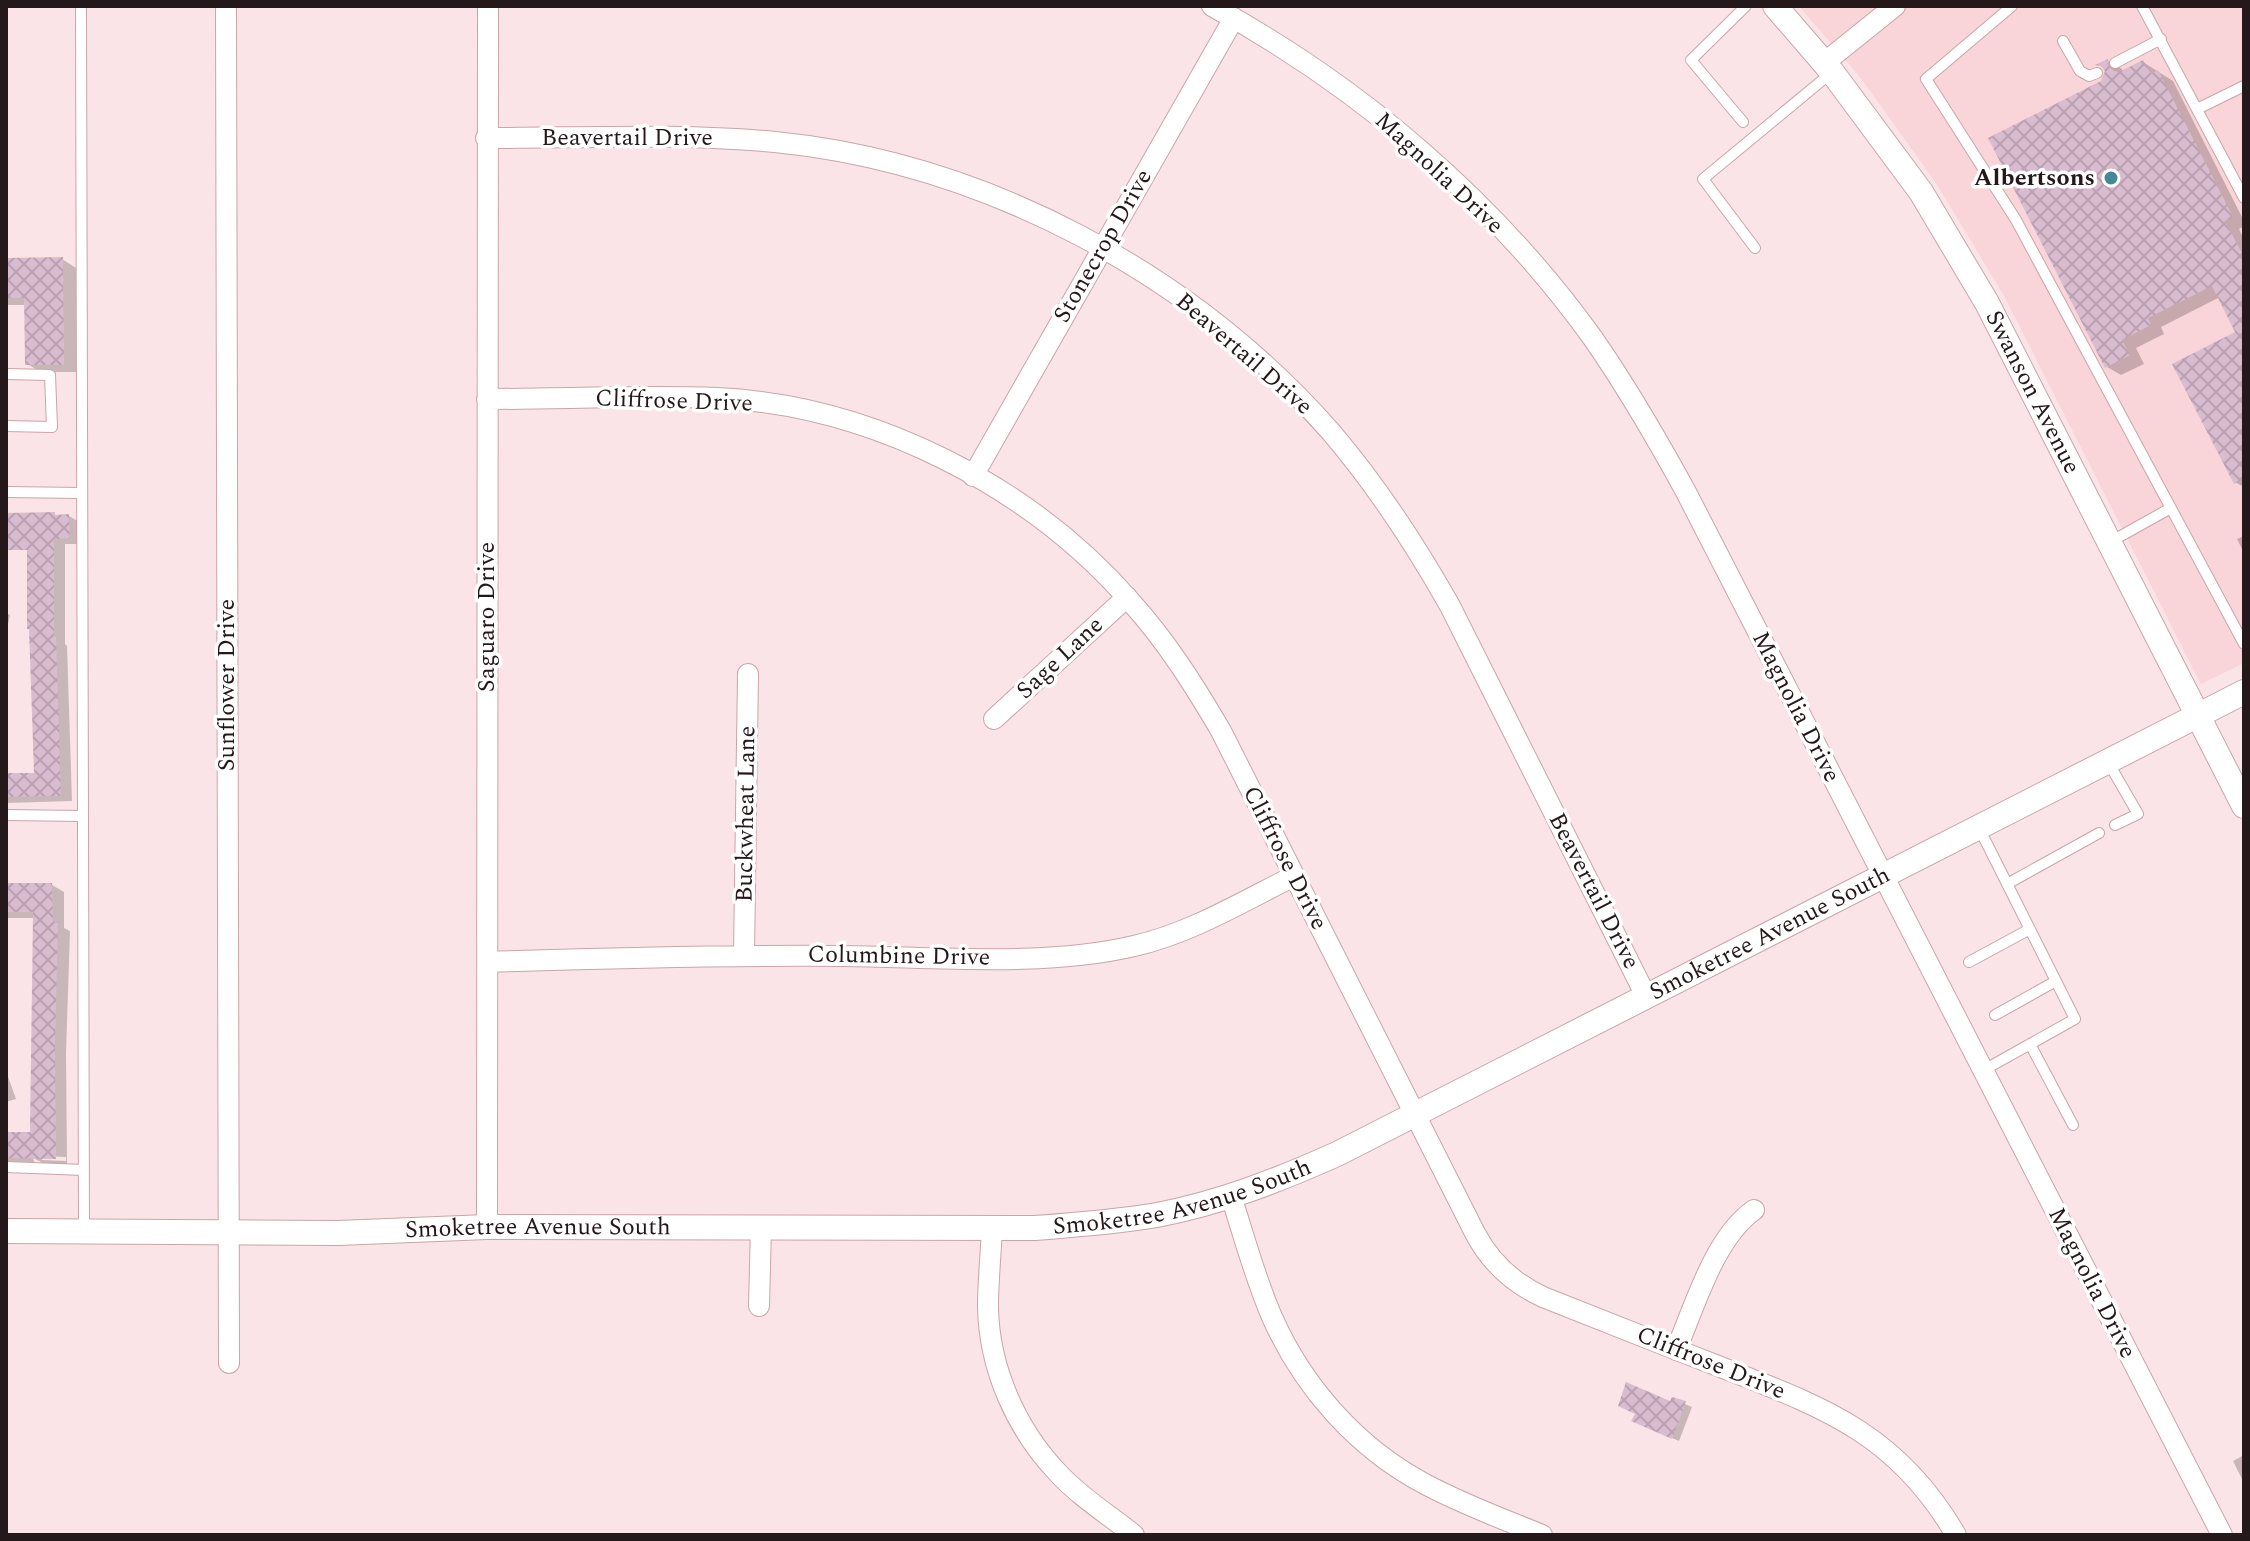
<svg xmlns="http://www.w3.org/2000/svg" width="2250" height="1541" font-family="Spectral,serif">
<defs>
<pattern id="building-cross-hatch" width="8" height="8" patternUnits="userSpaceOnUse" patternTransform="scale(2)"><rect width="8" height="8" fill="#d9bccf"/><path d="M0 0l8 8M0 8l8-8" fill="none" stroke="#baa1b1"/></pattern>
</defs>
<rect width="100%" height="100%" fill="#fbe4e7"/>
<path fill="#f9d4d9" d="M1799 6H2244V663L2201 684 2003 294 1936 183 1860 77Z"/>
<path fill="#0003" fill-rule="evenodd" d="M2108 61 2122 69V73L2143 62 2173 81 2244 221V226L2239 229 2244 240V487L2235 482 2238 333 2220 297 2161 327 2164 334 2136 348 2144 364 2121 375 2107 367 2103 82 2106 69 2100 65Z
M62 259 76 268 78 372H41L27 364 26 305H6V260Z
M6 515 69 516 81 523V544H65V644L67 646 72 801 6 803V775H36L29 532 6 545Z
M2244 536V553L2237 539Z
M6 613 10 615 6 634Z
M6 885H52L64 892V928L70 931 66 1053 67 1165 45 1164 33 1158 35 1164H6V1134L31 1151 35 918H6ZM42 1156 66 1157V1161L42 1160Z
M6 1071 16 1099 6 1102Z
M1673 1399 1692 1407 1679 1441 1640 1424 1672 1404Z
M2244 1455V1483L2233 1461Z"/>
<path fill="url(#building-cross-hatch)" d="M2108 59V66L2114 71 2119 72 2143 60 2151 74 2158 70 2233 217 2225 221 2244 257V479L2234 484 2172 364 2235 332 2212 286 2148 318 2151 325 2122 340 2130 355 2105 368 1988 138 2101 81 2105 71 2101 66 2095 65Z
M63 257 64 365H25L24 298H6V258Z
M55 512V515L69 514 70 538 54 539V637H56L61 796 6 797V773H34L29 629H27V550H6V513Z
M6 883H52L53 922H58L55 1045 56 1159 6 1158V1132H30L33 912H6Z
M1626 1382 1670 1401 1672 1397 1686 1401 1672 1439 1631 1421 1635 1414 1618 1406Z"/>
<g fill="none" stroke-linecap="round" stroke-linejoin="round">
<g stroke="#c9a5aa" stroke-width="12">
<path id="service" d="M81 6 84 1231
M2012 6 1926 79 2016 220 2244 644
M2142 6 2244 198
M2063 41 2080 71 2089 76 2097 73
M2115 63 2161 39
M2197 109 2244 86
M1743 122 1691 60 1746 6
M1755 248 1703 179 1831 73
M6 374 50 375 52 427 6 426
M6 492 82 493
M2110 542 2171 508
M2108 762 2138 814 2115 825
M6 815 83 816
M1979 828 2075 1019 1982 1071
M2007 884 2099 833
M1969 962 2030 929
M1995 1015 2056 981
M2030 1044 2073 1125
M6 1167 84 1170"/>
</g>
<g stroke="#c9a5aa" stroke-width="22">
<path id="minor" d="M226 6 229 1363
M1212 6C1360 87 1493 200 1592 337 1627 387 1657 439 1686 492L2222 1535
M1824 63 1895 6
M486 138C582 138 679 133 775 142 986 163 1192 274 1331 432 1377 486 1415 544 1450 606L1646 996
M487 399C563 399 641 395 717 398 872 405 1030 486 1131 602 1167 642 1194 685 1221 731L1475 1233C1490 1262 1513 1283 1543 1297 1599 1319 1656 1342 1713 1364 1819 1406 1895 1430 1956 1535
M973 476 1234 18
M994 719 1127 597
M744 955 748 674
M488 962C607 958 725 955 844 956 936 957 1045 967 1134 946 1191 933 1242 902 1294 876
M1231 1196C1244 1236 1255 1278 1272 1317 1303 1387 1357 1448 1425 1484 1462 1504 1503 1519 1542 1535
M487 1227 488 6
M992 1227C991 1253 988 1280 988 1307 989 1368 1016 1429 1058 1473 1080 1497 1109 1515 1134 1535
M759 1306 761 1227
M1676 1350C1695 1306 1714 1238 1754 1210"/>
</g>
<g stroke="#c9a5aa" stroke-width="26">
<g id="tertiary">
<path id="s1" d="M1775 6 1832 72 1921 192 1987 303 2244 806"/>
<path id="s2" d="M6 1231 338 1233 487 1227 1035 1228C1076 1225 1116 1222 1157 1215 1220 1203 1279 1180 1337 1154L2244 692"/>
</g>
</g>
<use href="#service" stroke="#fff" stroke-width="10"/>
<use href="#minor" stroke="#fff" stroke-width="20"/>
<use href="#tertiary" stroke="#fff" stroke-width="24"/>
</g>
<circle fill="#448797" stroke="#fff" stroke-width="3" cx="2111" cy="178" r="8"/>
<g text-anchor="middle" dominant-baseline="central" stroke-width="7" stroke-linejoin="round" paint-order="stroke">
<g font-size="24" fill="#25181a" stroke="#fff">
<text x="627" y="138">Beavertail Drive</text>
<text transform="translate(1439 173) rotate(43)">Magnolia Drive</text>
<text transform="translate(1103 246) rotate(-60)">Stonecrop Drive</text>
<text transform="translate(1244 354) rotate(41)">Beavertail Drive</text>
<text stroke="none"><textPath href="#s1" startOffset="466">Swanson Avenue</textPath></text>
<text transform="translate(674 401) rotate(2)">Cliffrose Drive</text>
<text transform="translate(487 617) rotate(-90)">Saguaro Drive</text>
<text transform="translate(1060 658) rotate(-43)">Sage Lane</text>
<text transform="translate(227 685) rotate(-90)">Sunflower Drive</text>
<text transform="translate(1796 707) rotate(63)">Magnolia Drive</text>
<text transform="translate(746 814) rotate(-89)">Buckwheat Lane</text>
<text transform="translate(1285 858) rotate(63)">Cliffrose Drive</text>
<text transform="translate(1594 891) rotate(63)">Beavertail Drive</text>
<text stroke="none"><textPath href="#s2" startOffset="1828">Smoketree Avenue South</textPath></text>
<text transform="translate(899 956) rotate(1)">Columbine Drive</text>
<text stroke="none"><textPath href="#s2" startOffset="1180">Smoketree Avenue South</textPath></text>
<text stroke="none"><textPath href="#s2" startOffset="532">Smoketree Avenue South</textPath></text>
<text transform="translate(2092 1283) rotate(63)">Magnolia Drive</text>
<text transform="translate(1711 1363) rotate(22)">Cliffrose Drive</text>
</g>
<g font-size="24" font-weight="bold" fill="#25181a" stroke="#fff" text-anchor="end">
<text x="2095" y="178">Albertsons</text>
</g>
</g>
<rect width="2250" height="1541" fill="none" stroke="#25181a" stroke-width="16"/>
</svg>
